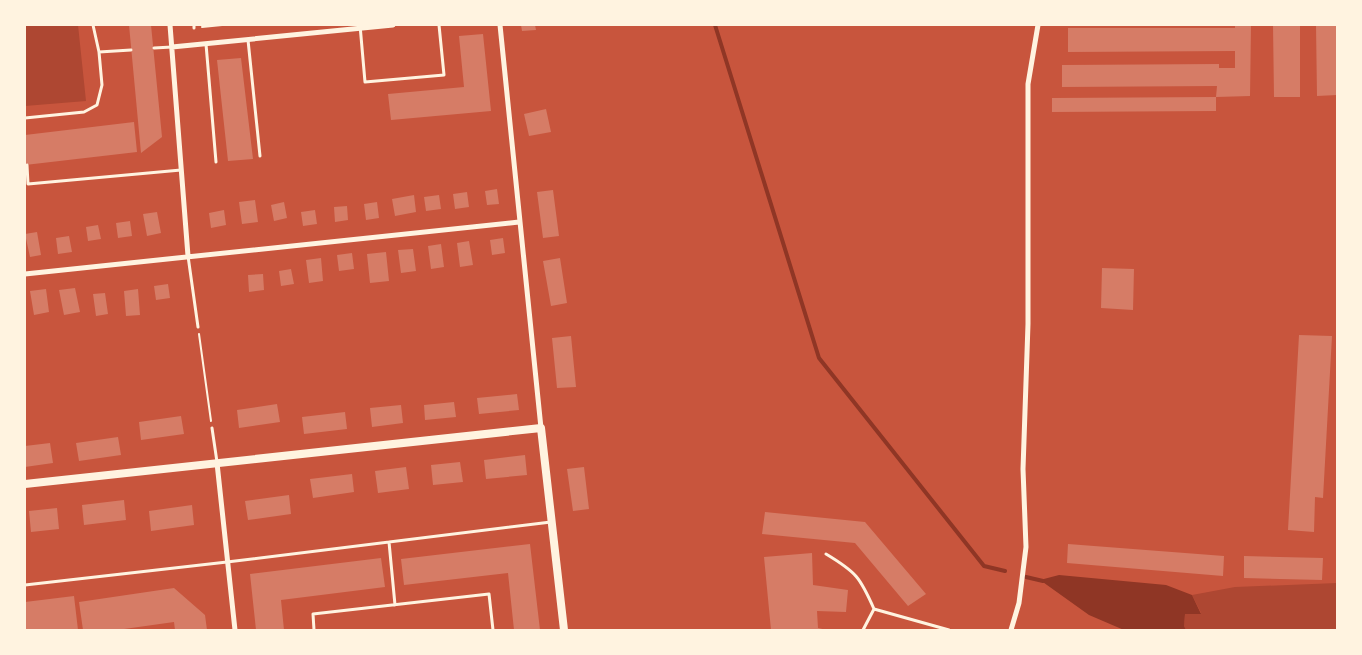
<svg xmlns="http://www.w3.org/2000/svg" width="1362" height="655" font-family="'Sofia Sans Condensed',sans-serif">
<rect width="100%" height="100%" fill="#c8553d"/>
<path fill="#ae4732" d="M25 25H78L86 101 25 106Z
M1337 583V630H1186L1184 626 1185 614 1201 613 1192 595 1235 587Z"/>
<path fill="#8f3625" d="M1059 575 1166 585 1192 595 1201 614H1185L1184 626 1186 630H1124L1089 615 1040 580Z"/>
<g fill="none" stroke-linecap="round" stroke-linejoin="round">
<path stroke="#8f3625" stroke-width="4" d="M715 25 819 358 984 566 1005 571
M1026 577 1043 581"/>
</g>
<path fill="#d67c66" d="M129 25H151L162 137 141 153Z
M521 25H535L536 30 522 31Z
M1235 25H1251L1250 96 1216 97 1217 86 1062 87V65L1219 64V68H1235V51L1068 52V28H1235Z
M1273 25H1300V97H1274Z
M1316 25H1337V95L1317 96Z
M483 34 491 111 391 120 388 94 464 87 459 36Z
M241 58 253 159 228 161 217 60Z
M1216 97V111L1052 112V98Z
M546 109 551 132 529 136 524 114Z
M134 122 137 152 25 165V135Z
M497 189 499 204 487 205 485 191Z
M553 190 559 236 543 238 537 192Z
M467 192 469 207 455 209 453 194Z
M414 195 416 212 395 216 392 199Z
M439 195 441 209 426 211 424 197Z
M255 200 258 222 242 224 239 202Z
M284 202 287 218 274 221 271 205Z
M377 202 379 218 366 220 364 204Z
M347 206 348 220 335 222 334 207Z
M224 210 226 225 211 228 209 213Z
M315 210 317 224 303 226 301 212Z
M157 212 161 233 147 236 143 214Z
M130 221 132 236 118 238 116 223Z
M98 225 101 239 88 241 86 227Z
M37 232 41 255 30 257 25 234Z
M69 236 72 252 58 254 56 238Z
M503 238 505 253 492 255 490 240Z
M469 241 473 265 460 267 457 243Z
M441 244 444 267 431 269 428 246Z
M413 249 416 271 401 273 398 250Z
M386 252 389 281 370 283 367 254Z
M352 253 354 269 339 271 337 255Z
M321 258 323 281 309 283 306 260Z
M560 258 567 303 551 306 543 261Z
M1102 268 1134 269 1133 310 1101 308Z
M291 269 294 284 281 286 279 271Z
M263 274 264 290 249 292 248 275Z
M168 284 170 298 156 300 154 286Z
M75 288 80 312 64 315 59 290Z
M46 289 49 312 34 315 30 291Z
M138 289 140 315 126 316 124 291Z
M105 293 108 314 96 316 93 294Z
M1299 335 1332 336 1323 498 1315 497 1314 532 1288 530Z
M571 336 576 387 557 388 552 338Z
M517 394 519 410 479 414 477 398Z
M454 402 456 417 425 420 424 405Z
M277 404 280 422 239 428 237 410Z
M401 405 403 423 372 427 370 408Z
M345 412 347 429 304 434 302 417Z
M181 416 184 434 141 440 139 422Z
M118 437 121 455 79 461 76 443Z
M50 443 53 463 25 467V446Z
M525 455 527 475 486 479 484 460Z
M460 462 463 482 433 485 431 465Z
M406 467 409 489 378 493 375 471Z
M584 467 589 509 573 511 567 469Z
M352 474 354 492 313 498 310 479Z
M289 495 291 514 248 520 245 501Z
M124 500 126 520 84 525 82 505Z
M192 505 194 525 151 531 149 511Z
M57 508 59 529 31 532 29 511Z
M765 512 865 522 926 594 908 606 855 543 762 534Z
M530 544 540 630H514L508 573 404 585 401 559Z
M1068 544 1224 556 1223 576 1067 563Z
M812 553 813 585 848 590 846 612 817 611 818 628 827 630H771L764 557Z
M1244 556 1323 558 1322 580 1244 578Z
M381 558 385 587 281 600 284 630H256L250 574Z
M174 588 205 615 207 630H175L174 622 117 630H83L79 602Z
M74 596 78 630H25V602Z"/>
<g fill="none" stroke-linecap="round" stroke-linejoin="round">
<path stroke="#fff3e0" stroke-width="2" d="M202 27 222 25
M199 334 211 421"/>
<path stroke="#fff3e0" stroke-width="3" d="M194 25V28
M360 25 365 82 444 75 439 25
M248 40 260 156
M206 44 216 162
M154 48 172 47
M99 52 131 50
M25 118 84 112 97 105 102 85 99 52 93 25
M27 165 28 184 181 170
M188 256 198 327
M212 428 217 462
M389 542 395 605
M826 554C856 572 860 577 874 609
M25 585 227 562 551 522
M314 630 313 614 489 594 493 630
M863 630 874 609 949 630"/>
<path stroke="#fff3e0" stroke-width="5" d="M170 25 188 256
M500 25 541 428
M172 47 393 25
M25 274 519 222
M217 463 235 630
M1011 630 1019 603 1026 547 1023 469 1028 324V84L1038 25"/>
<path stroke="#fff3e0" stroke-width="8" d="M25 484 541 428 564 630"/>
</g>
<rect width="1362" height="655" fill="none" stroke="#fff3e0" stroke-width="52"/>
</svg>
